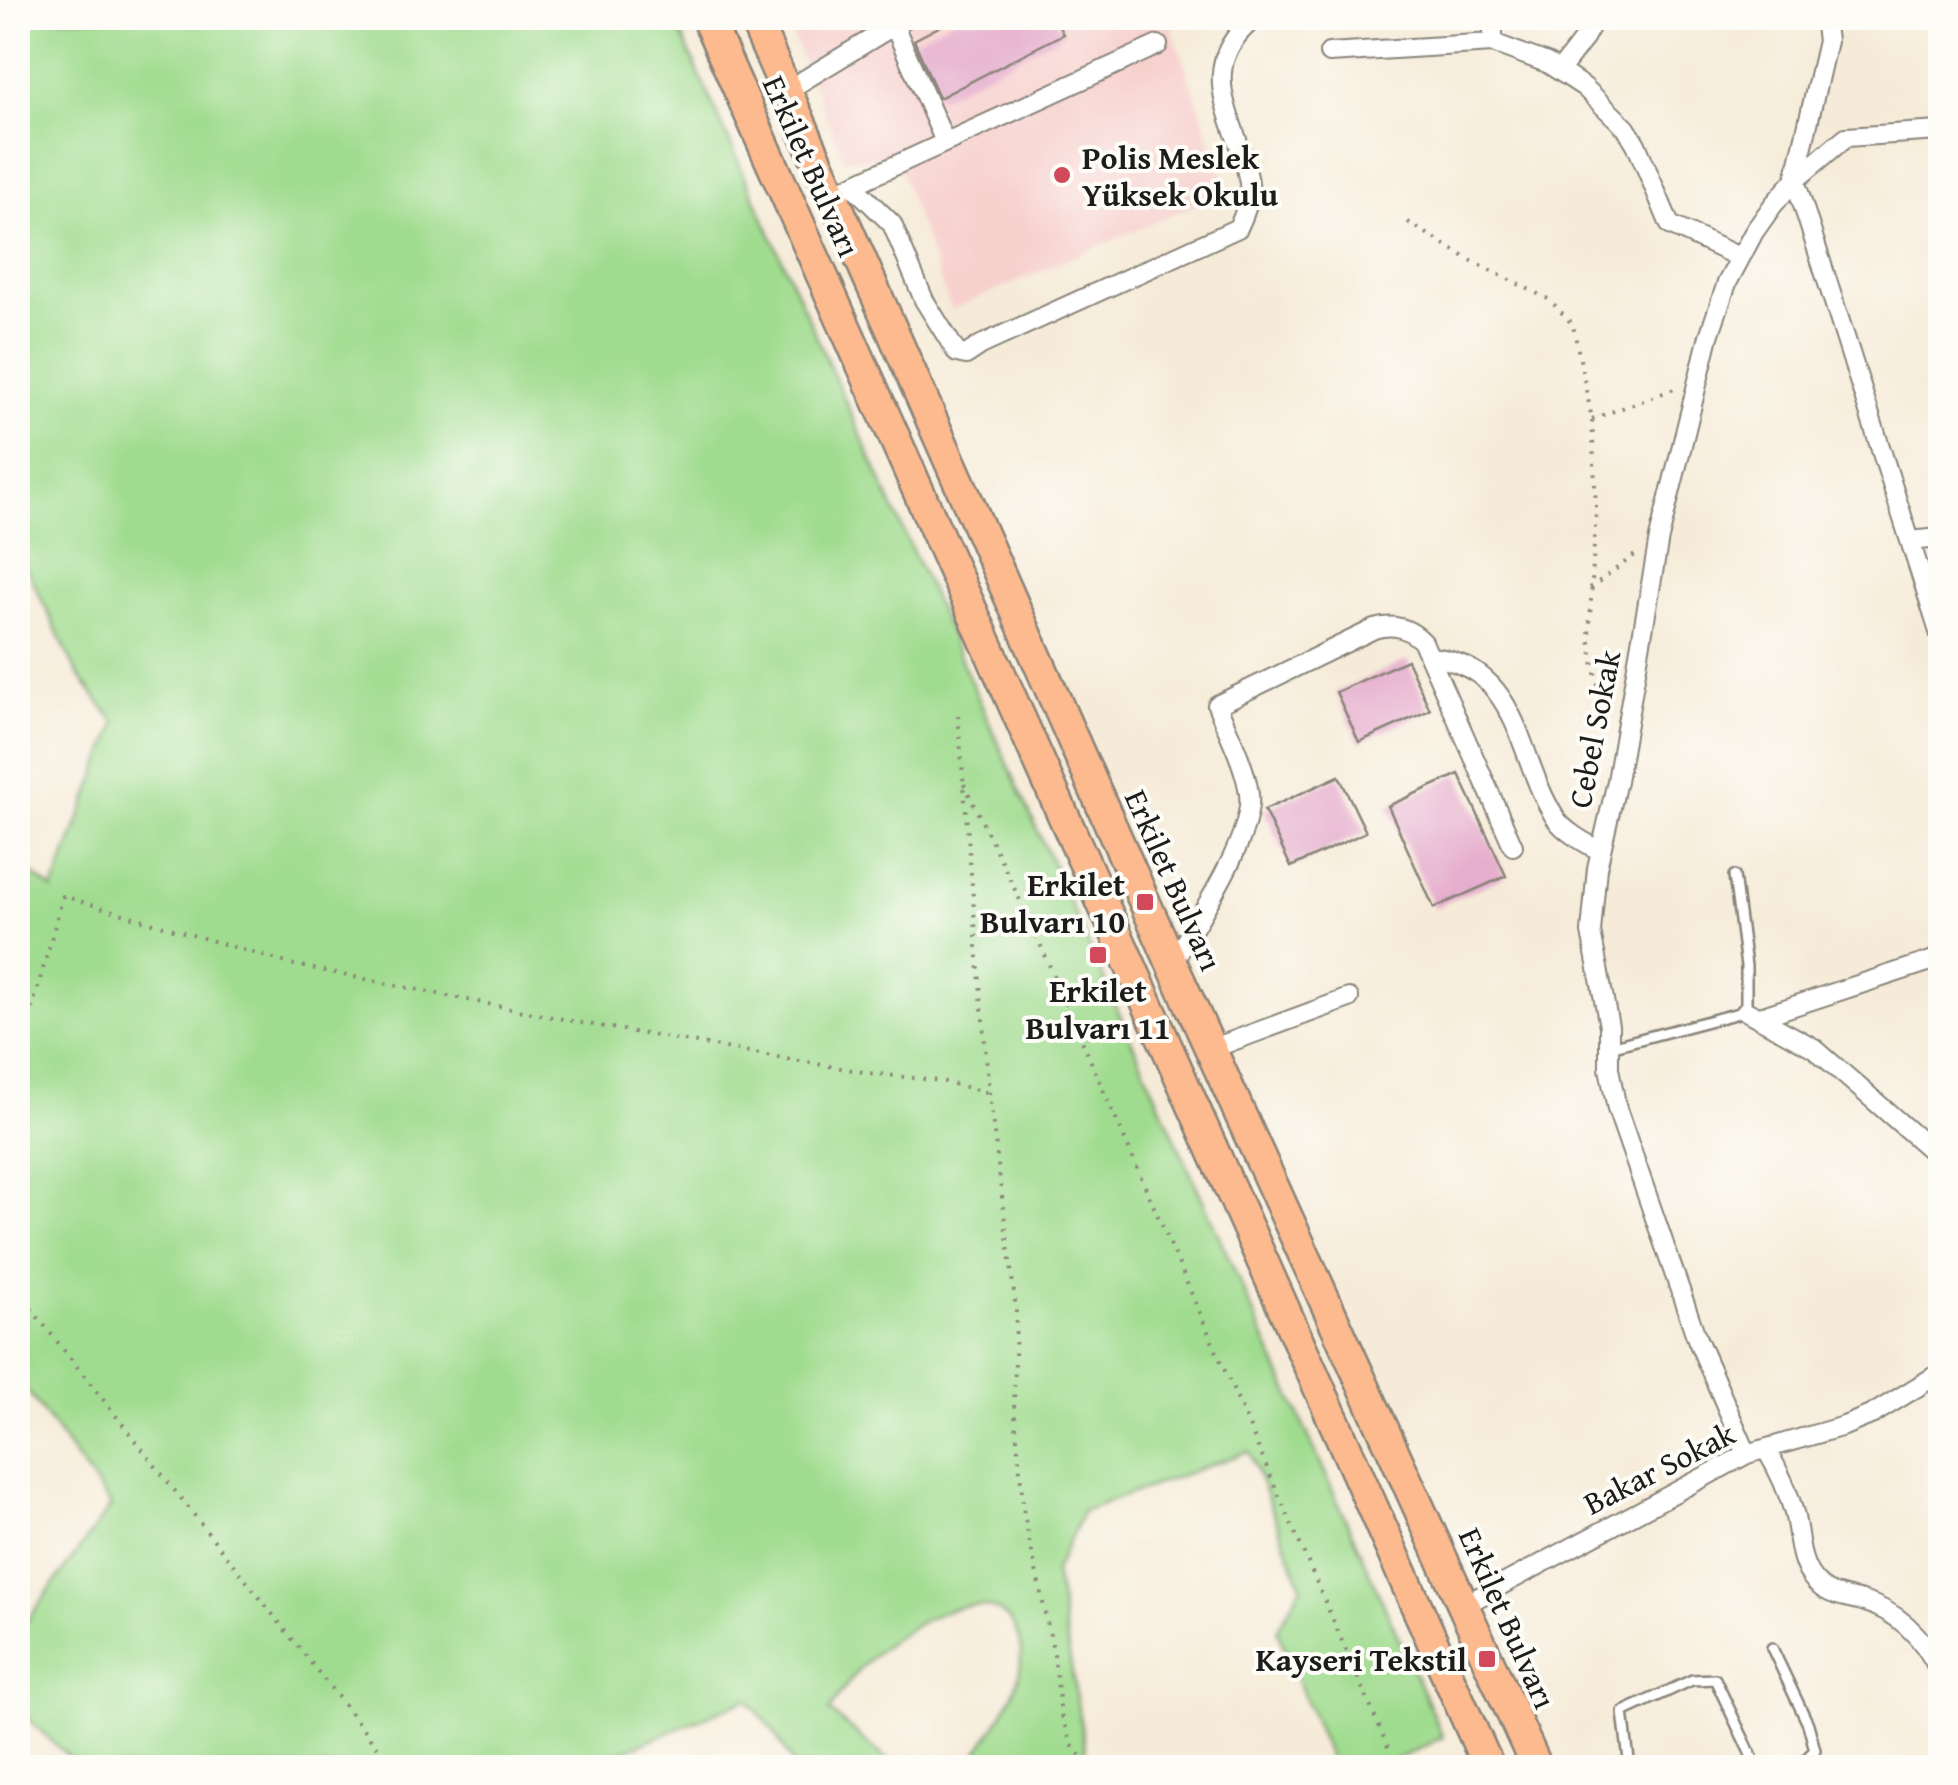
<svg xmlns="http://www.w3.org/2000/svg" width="1958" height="1785" font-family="'Gentium Book Plus',serif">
<rect width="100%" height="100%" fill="#fdfcf7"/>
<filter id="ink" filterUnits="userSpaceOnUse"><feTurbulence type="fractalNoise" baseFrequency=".01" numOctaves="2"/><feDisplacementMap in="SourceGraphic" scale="20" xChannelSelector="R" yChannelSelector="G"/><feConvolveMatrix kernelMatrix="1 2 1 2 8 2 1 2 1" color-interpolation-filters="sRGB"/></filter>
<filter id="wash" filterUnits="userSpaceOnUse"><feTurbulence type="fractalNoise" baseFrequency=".0048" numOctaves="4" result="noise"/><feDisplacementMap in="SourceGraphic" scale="40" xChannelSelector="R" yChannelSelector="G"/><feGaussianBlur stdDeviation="2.25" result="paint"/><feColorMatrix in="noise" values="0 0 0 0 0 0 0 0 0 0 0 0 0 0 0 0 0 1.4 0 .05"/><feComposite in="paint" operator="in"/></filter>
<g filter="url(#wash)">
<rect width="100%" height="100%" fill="#f6ebd8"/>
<path fill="#f7d0ce" d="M785 18H1169L1228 190 951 310 895 157 844 159Z"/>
<path fill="#a0dc8f" stroke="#5e7c56" stroke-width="2.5" d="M18 18H674L1443 1737 1389 1763 1390 1767H1333L1277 1630 1302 1586 1249 1451 1083 1511 1055 1571 1088 1767H968C985 1740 1009 1710 1018 1679 1023 1660 1023 1636 1009 1620 976 1581 901 1630 872 1656 855 1673 841 1691 829 1711L896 1767H795L773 1730 747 1699 609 1757V1768L80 1767 18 1710V1633L111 1506 18 1378V863L53 890 116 723 78 675 18 550Z"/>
<g id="blocks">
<path fill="#e6aece" d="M956 18H1054L1063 34 939 98 914 40Z
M1407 660 1430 710 1359 742 1336 692Z
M1459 774 1506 876 1434 908 1388 806Z
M1339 776 1366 832 1291 867 1264 810Z"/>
</g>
</g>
<g filter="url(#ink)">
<use href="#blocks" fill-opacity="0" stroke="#89847a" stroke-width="2.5"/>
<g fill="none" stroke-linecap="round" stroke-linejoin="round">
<g stroke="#89847a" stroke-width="14">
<path id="lane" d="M1610 1047 1746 1011V966L1734 876
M1772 1648 1808 1724 1815 1750 1803 1762 1790 1768
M1630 1768 1623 1712 1692 1680 1715 1679 1752 1757"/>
</g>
<g stroke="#89847a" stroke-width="22">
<path id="street" d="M1493 18V43
M1824 18 1827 41 1795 180 1940 635
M894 25 945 142
M1329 53 1493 43 1547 63 1584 87 1626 128 1636 144 1670 225 1739 257
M1560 70 1583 40 1595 18
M786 91 906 18
M852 185 892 224 924 300 957 353 966 355 981 345 1238 228C1245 214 1251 198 1249 183 1240 123 1189 70 1255 18
M846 188 1158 45
M1910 541 1940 538
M1430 657C1522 666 1516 758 1556 819 1566 833 1586 843 1600 851
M1172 964C1195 923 1254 838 1249 794 1245 764 1228 733 1217 705L1374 629C1394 623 1409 628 1423 642L1513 846
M1746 1011 1814 1048 1940 1158
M1760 1017 1940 958
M1211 1049 1349 998
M1766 1449C1778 1469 1788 1490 1794 1513 1800 1535 1798 1562 1814 1580 1827 1596 1844 1596 1862 1601 1900 1612 1924 1638 1940 1672
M1747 1454 1697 1339 1617 1109 1609 1068V1026L1591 932 1597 868 1617 781 1659 538 1709 336 1727 283 1754 232 1773 205 1795 180 1846 137 1940 131
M1464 1605 1747 1454 1844 1426 1873 1414 1940 1373"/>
</g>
<g stroke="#89847a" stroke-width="35">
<path id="primary" d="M707 18 1489 1768
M754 18 1172 964 1537 1768"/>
</g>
<path stroke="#89847a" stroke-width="4" stroke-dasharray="2.5 8" stroke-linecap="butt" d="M1408 222 1468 259 1550 300 1573 325 1592 419 1596 508 1589 636 1596 678 1607 717
M1592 419 1677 388
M1590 588 1639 552
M958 715 989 1093 1016 1309 1014 1405 1024 1515 1054 1654 1061 1716 1072 1745 1090 1768
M964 784 1031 923 1397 1768
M18 1060 63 896 290 964 582 1023 869 1073 941 1081 989 1093
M18 1292 394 1768"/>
<use href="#lane" stroke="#fff" stroke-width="9"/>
<use href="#street" stroke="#fff" stroke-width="18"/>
<use href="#primary" stroke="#fcba8e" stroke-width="30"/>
</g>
</g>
<g fill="#d1495b" stroke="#fdfcf7" stroke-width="4">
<circle cx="1062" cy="175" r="10"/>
<rect x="1135" y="892" width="20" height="20" rx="5"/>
<rect x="1088" y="945" width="20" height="20" rx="5"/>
<rect x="1477" y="1649" width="20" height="20" rx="5"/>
</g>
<g text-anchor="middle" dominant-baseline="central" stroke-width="8" stroke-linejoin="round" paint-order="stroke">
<g font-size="32" font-weight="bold" fill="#1c1c1c" stroke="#fdfcf7" text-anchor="end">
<text x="1082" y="157" text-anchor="start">Polis Meslek<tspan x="1082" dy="37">Yüksek Okulu</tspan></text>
<text x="1125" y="884">Erkilet<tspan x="1125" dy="37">Bulvarı 10</tspan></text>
<text x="1098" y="990" text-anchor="middle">Erkilet<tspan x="1098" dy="37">Bulvarı 11</tspan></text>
<text x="1467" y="1659">Kayseri Tekstil</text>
</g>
<g font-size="32" fill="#1c1c1c" stroke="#fdfcf7">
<text transform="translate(812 166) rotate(66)">Erkilet Bulvarı</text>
<text transform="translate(1594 729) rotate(-79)">Cebel Sokak</text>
<text transform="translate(1174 880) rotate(66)">Erkilet Bulvarı</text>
<text transform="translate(1659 1468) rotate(-27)">Bakar Sokak</text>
<text transform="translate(1508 1618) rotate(66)">Erkilet Bulvarı</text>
</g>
</g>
<rect width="1958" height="1785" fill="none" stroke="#fdfcf7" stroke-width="60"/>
</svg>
